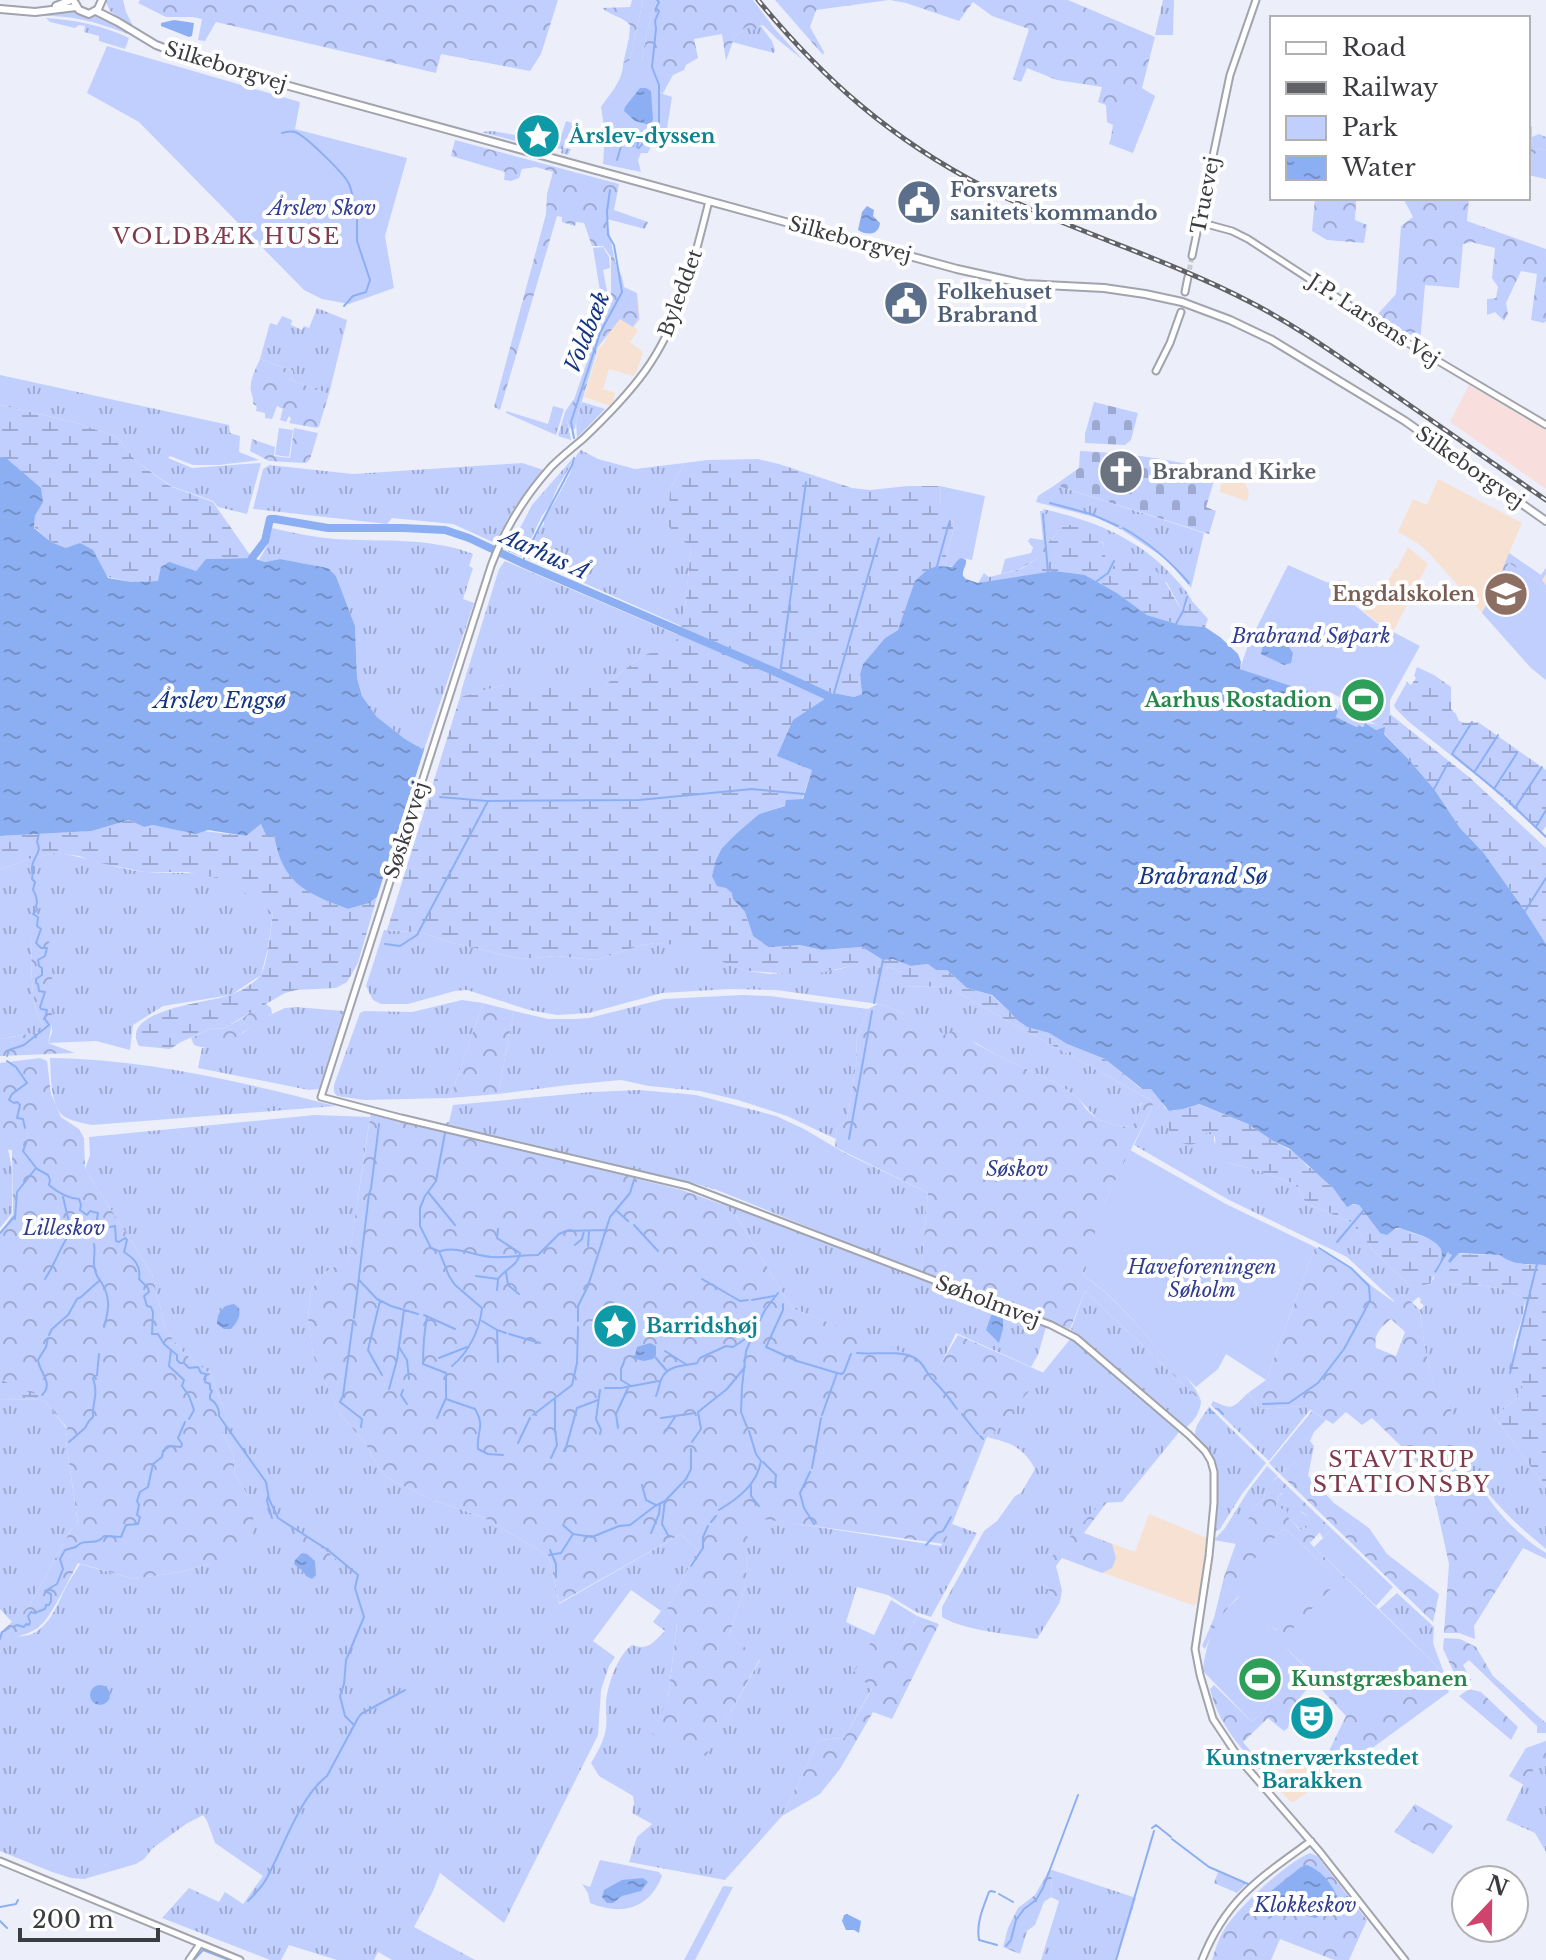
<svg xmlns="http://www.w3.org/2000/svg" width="1546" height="1960" font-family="'Libre Baskerville',serif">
<defs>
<pattern id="grass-tufts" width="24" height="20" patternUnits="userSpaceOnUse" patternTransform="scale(2)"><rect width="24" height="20" fill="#c1cfff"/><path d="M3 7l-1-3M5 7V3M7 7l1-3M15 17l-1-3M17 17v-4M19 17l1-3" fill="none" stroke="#9ea9d0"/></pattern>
<pattern id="forest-crowns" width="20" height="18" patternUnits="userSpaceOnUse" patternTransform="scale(2)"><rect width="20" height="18" fill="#c1cfff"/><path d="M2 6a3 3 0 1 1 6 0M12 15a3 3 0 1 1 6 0" fill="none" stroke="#9ea9d0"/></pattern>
<pattern id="wetland-marsh" width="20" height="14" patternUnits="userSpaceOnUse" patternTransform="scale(2)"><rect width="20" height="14" fill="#c1cfff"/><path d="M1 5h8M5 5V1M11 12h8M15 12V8" fill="none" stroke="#9ea9d0"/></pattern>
<pattern id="cemetery-stones" width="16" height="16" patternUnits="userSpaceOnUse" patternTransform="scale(2)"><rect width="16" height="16" fill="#c1cfff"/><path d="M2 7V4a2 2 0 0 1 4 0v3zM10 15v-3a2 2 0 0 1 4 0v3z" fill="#9ea9d0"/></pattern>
<pattern id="water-ripples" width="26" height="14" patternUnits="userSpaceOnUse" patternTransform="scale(2)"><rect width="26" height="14" fill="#8caff4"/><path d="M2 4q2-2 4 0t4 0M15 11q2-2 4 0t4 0" fill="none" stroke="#7490c7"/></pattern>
</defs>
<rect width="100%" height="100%" fill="#eceff9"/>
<path fill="#f9dede" d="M1469 385 1546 430V489L1450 422Z"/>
<path fill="#f6e1d3" d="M628 293 638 298 640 319 634 327 638 331 630 342 643 352 637 371 633 376 609 369 603 389 615 393 613 402 610 405 605 404 584 397 599 348 605 342 616 312Z
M1222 474 1245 483 1249 493 1247 501 1220 492Z
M1438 479 1522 523 1509 553 1541 575 1546 568V680L1531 668 1430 554 1419 544 1398 532 1413 499 1427 505Z
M1408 547 1428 564 1394 630 1381 625 1363 611 1379 580 1387 583 1395 568 1397 569Z
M1149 1514 1207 1538 1199 1597 1195 1606 1062 1558 1084 1533 1135 1552Z
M1306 1753 1335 1769 1334 1773 1294 1802 1290 1801 1273 1783 1294 1762Z"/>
<path fill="url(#grass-tufts)" d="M105 0H123L126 12 135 30 110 11Z
M1163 0H1174L1173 35H1155Z
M63 9 77 11 86 16 94 15 106 19 132 35C101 25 82 16 46 16L48 12Z
M46 18C76 20 102 25 129 38L125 49 99 41V36L84 32 85 26 79 25 75 28 50 22Z
M760 25 772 41 775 50 774 53 732 42 735 35 739 34 746 27Z
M566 121 575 124 577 129 575 135 569 133 563 148 571 149 568 155 561 153 562 149 536 147 538 139 535 146 481 132 492 131 534 138 536 133 543 129 541 140 558 145Z
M317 308 347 320 329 394 291 380 293 371 260 359 270 323 277 325 282 316 292 320 291 325 302 330 304 326 309 328Z
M0 375 229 425 230 433 240 436 239 452 259 460 219 465H193L170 456 168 458 192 468 261 463 247 514 218 507 213 501 171 486 136 461 117 437 74 422 0 405Z
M573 400H575L567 420 571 440 558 436 565 412Z
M582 402 605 409 577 438 576 421Z
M553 406 564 409 556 435 506 413V411L548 424Z
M581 450 598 459 635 469 684 463 671 488 691 548 685 608 681 626 525 557 540 529 544 524V517C555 504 562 488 570 473 573 464 574 456 581 450Z
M573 458C569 471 560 481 555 493 553 497 552 502 550 505 548 509 544 512 542 516 535 529 530 544 521 557L508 551 532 505Z
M522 463 544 470 513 509 495 543 453 524 392 518 387 524 253 509 263 469 269 465 353 474Z
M1055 485 1204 533 1191 588 1166 559 1122 530 1098 518 1036 502 1038 496Z
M1043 509C1091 520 1134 536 1169 572 1177 581 1187 590 1192 601H1189L1184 609H1181L1167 583 1127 563 1117 570 1110 569 1106 565 1103 542 1063 525 1047 544Z
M272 528C293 533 314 537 335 539 381 542 430 537 473 554L469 566 473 568 463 599 474 603 424 750 405 739 377 717 362 696 357 678 355 626 336 576 328 568 280 559 265 562 259 560 267 546Z
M505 561 678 635 675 645 642 656 605 685H504L460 697 462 688 499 569Z
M55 853C86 856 115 869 146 872 173 874 202 870 227 880 243 887 259 902 273 913L268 948 261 975 231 995 163 1006 133 1025 130 1050 96 1041 48 1043 52 1032V962L31 938C32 963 29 1006 44 1027L40 1032 0 1039V870L29 859Z
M384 930 423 933 449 942 520 959 556 956 596 960 642 945 655 943 678 944 747 971 770 974 836 970 851 966H879L895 969 900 974V986L947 987 1156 1103 1164 1117 1168 1128 1211 1132 1214 1135V1141L1228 1163 1253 1169 1295 1184 1306 1203 1351 1222 1374 1251 1410 1286 1425 1283 1429 1285 1434 1278V1272L1436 1273 1448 1252 1453 1255 1452 1260 1459 1253 1461 1254 1444 1285C1467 1284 1506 1284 1524 1299 1526 1317 1515 1332 1513 1349 1512 1362 1519 1375 1523 1386L1516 1398 1495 1417 1546 1488V1549C1516 1525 1484 1494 1465 1460 1456 1441 1452 1419 1449 1399 1444 1396 1441 1395 1438 1392 1429 1378 1421 1328 1420 1310L1424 1306 1420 1302 1421 1299 1418 1297 1412 1303 1402 1294 1395 1302 1347 1257 1229 1200 1134 1145 1153 1105 1141 1103 1136 1123 1131 1127 1119 1126 1097 1119 1079 1099 1060 1085 997 1055 976 1043 946 1036 896 1010 878 1004 776 990 730 989 662 993 589 1013 557 1015 529 1010 467 990 455 991 408 1004H381L373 1000 366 986Z
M742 995 770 996 868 1009 857 1036 856 1065 847 1120 837 1129 836 1139 787 1116 738 1100 700 1091 649 1086 621 1080 568 1085 498 1094 514 1011 548 1019H576L589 1018 664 999Z
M462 1000 483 1003 450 1098 364 1100 337 1096 334 1092V1085L360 1013 364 1011 412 1012Z
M296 1007 344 1011 319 1089 309 1090 198 1068 202 1048 213 1046 243 1033 259 1020 285 1008Z
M50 1058C147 1059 242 1082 336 1106L92 1125C83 1123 69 1121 62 1115 50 1103 51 1074 50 1058Z
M639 1090 696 1095 776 1116 804 1129 843 1152 928 1193 921 1273 717 1190 693 1183 448 1126 453 1105 592 1092Z
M315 1115 370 1117 348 1265 336 1266 324 1273 311 1290 308 1318 313 1354 340 1414 365 1443 381 1471 391 1480 433 1500 483 1517 542 1552 550 1560 559 1604 681 1534 698 1550 667 1608 677 1623 668 1698 653 1734 706 1755 760 1660 729 1635 746 1584 747 1516 941 1546 952 1524 977 1533 931 1617 916 1612 888 1595 857 1587 846 1622 874 1635 891 1600 917 1616 904 1641 872 1688 844 1738 819 1740 782 1816 725 1880 629 1862 637 1837 652 1824 632 1813 634 1803 633 1796 599 1776 591 1763C598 1752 604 1740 606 1728 607 1719 606 1711 606 1702 608 1684 617 1656 632 1645 649 1651 653 1642 665 1631L653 1622 661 1611 631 1590 593 1641 615 1657 609 1666 601 1690 598 1735 504 1923 440 1873 433 1891 414 1927 475 1960H392L378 1952 374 1960H337L289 1945 281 1960H270L162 1918 189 1888 219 1902 225 1892 243 1904 263 1876 215 1843 207 1821 203 1815 186 1824 153 1848 144 1859 136 1864 84 1879 71 1878 52 1872 0 1851V1652C15 1627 26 1643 41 1628 54 1617 59 1600 67 1585 71 1578 76 1571 80 1564L134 1579 180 1572 213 1563 248 1496 235 1474 233 1455 229 1444 222 1433 224 1409 210 1374 183 1352 173 1340 165 1327 152 1274 85 1169 90 1155 89 1137Z
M0 1149H8L12 1169V1213L0 1228Z
M721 1200 1046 1327 1038 1355 1031 1367 956 1333 939 1368 792 1308 737 1217 721 1204Z
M1085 1291 1201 1401C1201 1411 1193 1423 1185 1428L1071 1329Z
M1071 1338 1180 1431 1122 1502 1101 1503 1042 1583 1060 1602 1037 1639C1011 1634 964 1631 942 1617V1607L984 1531 997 1521 1015 1496 1021 1493 1035 1469C1023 1446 1010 1443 987 1437L993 1434Z
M1248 1393 1260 1409 1304 1406 1310 1410 1269 1461 1211 1405 1213 1401C1234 1410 1231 1409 1248 1393Z
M0 1399 44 1400 67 1429 66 1441 78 1525 71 1530 29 1606 12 1622 0 1609Z
M1209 1407 1266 1463 1242 1494 1220 1529 1215 1532C1212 1487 1232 1475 1195 1436 1194 1426 1203 1416 1209 1407Z
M1312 1411 1326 1420 1314 1432 1310 1441 1314 1446 1308 1476 1295 1462 1280 1474 1269 1463Z
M1267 1466 1278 1476C1267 1486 1267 1487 1263 1500L1256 1506 1236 1544 1214 1540 1225 1528 1248 1491Z
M1283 1493H1288L1302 1513 1308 1516 1324 1529 1328 1525 1332 1529 1323 1538 1318 1530 1302 1531 1281 1510 1276 1506 1278 1497Z
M1397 1593 1434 1627 1433 1643 1444 1673 1379 1609Z
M1538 1762 1546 1764V1852L1535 1833 1506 1820 1523 1785Z
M1052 1870 1136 1898 1117 1960H1041L1059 1901 1051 1897Z"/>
<path fill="url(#forest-crowns)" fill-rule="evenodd" d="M140 0H558L541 54 530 71 441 54 436 73 216 22 205 41 198 40 202 19 193 17H166L138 3Z
M632 0H643L630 60 623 64 629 38 630 25C622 16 611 16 602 8L630 7Z
M657 0H753L774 28 803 60 777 39 764 26 760 25 755 30 746 27 739 34 735 35 726 61 722 34 694 39 698 58 686 65 684 70 673 75 662 95 642 60 647 31Z
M775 0H889L816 10 810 27 824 52 823 55Z
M890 0H1068L1155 37 1142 88 1155 96 1141 133 1120 145 1110 142 1113 125 1107 122 1106 105 1098 102 1102 87 1057 80 1027 68 1021 82 1013 79 1029 29 992 16 973 2 959 21 906 3Z
M1532 126V137L1539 134 1546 137V150L1539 148 1528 166V129Z
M455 140 619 184 614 210 648 222 645 229 607 219 615 262 622 277 624 287 637 293 639 319 633 327 620 319 598 347 576 421 575 429 569 428 567 420 611 292V257L603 246H592L584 223 576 222 575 226 562 222V217L557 216 500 410 494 407 546 214 547 194 553 172 536 167 522 169 519 178 511 181 504 180 505 172 451 156Z
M1315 198H1359L1356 201 1355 220 1367 225 1364 243 1327 240 1312 231Z
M1403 198H1469L1467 221 1546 249V321L1544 323 1531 320 1537 274 1521 271 1506 303 1508 314 1504 321 1495 312 1487 315V299L1496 298 1498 287 1492 278 1495 248 1471 242 1463 244 1459 288 1425 285 1420 343 1376 316 1396 294 1401 226 1413 217Z
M260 359 293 371 291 380 329 394 319 426 317 428 289 423 291 419 289 416 286 422 280 420 283 409 277 406 272 419 265 418V413L256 411 257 406 253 404C254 400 252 396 251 391 249 381 256 368 260 359Z
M294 428 318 433 310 459 306 463 269 461 250 451 252 439 275 447 274 456 290 458Z
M1040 511H1043L1047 544 1046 553 1020 569 1001 574 1005 559 1031 553 1033 548 1028 541 1030 538 1043 540Z
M1509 553 1541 575 1546 568V574L1542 580 1546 585V592L1536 581 1509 563 1497 583Z
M40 932 50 943 52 962V1024L48 1043 75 1053 0 1056V1039L40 1032 44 1027C29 1005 32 964 31 938Z
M483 1003 514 1011 498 1094 450 1098Z
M266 1004 271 1008 272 1014C248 1025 222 1056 194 1045L191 1038 212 1028 222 1029 243 1018 259 1006Z
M878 1004 896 1010 946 1035 952 1031 997 1055 1060 1085 1079 1099 1086 1109 1097 1119 1119 1126 1131 1127C1140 1120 1136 1107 1145 1100L1151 1102 1153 1105 1105 1202 1084 1276C1112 1295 1135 1322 1157 1348 1172 1366 1193 1378 1201 1401L1085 1291 1070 1329 921 1273 928 1193 835 1147 837 1129 847 1120 856 1065 857 1036 868 1009Z
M40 1058 47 1061 51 1094 61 1117 79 1129 84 1138 85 1169 152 1274 165 1327 173 1340 183 1352 210 1374 224 1409 227 1421 222 1433 229 1444 233 1455 235 1474 248 1496 255 1527 245 1547 213 1563 180 1572 134 1579 78 1563C69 1579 53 1613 42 1624 27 1639 13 1631 0 1652V1633L29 1606 71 1530 78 1524 66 1441 67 1428 44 1400 0 1399V1234L13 1214 12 1150 0 1149V1063Z
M371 1112 682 1190 721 1204 737 1217 792 1308 939 1367 958 1335 1044 1373 993 1434 987 1437 944 1544 748 1517 746 1584 729 1635 760 1659 706 1756 652 1734 668 1698 677 1624 667 1608 698 1550 681 1534 559 1603 550 1560 542 1552 483 1517 433 1500 391 1480 381 1471 365 1443 340 1414 313 1355 308 1318 311 1290 324 1273 336 1266 348 1264Z
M1315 1247 1350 1267 1373 1287 1394 1302 1402 1294 1420 1310C1421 1328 1429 1378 1438 1391 1441 1395 1444 1396 1449 1398 1458 1461 1492 1519 1546 1553V1559L1523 1548 1474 1626 1475 1639 1459 1633H1444L1449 1564 1429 1473 1372 1418 1362 1425 1346 1412 1333 1424 1304 1406 1260 1409 1248 1393 1266 1380ZM1391 1319 1405 1332 1396 1356 1376 1348C1373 1335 1381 1327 1391 1319Z
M1295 1462 1334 1503 1369 1528 1387 1554 1439 1594 1433 1622 1280 1474Z
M1278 1477 1328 1525 1324 1529 1310 1524 1308 1516 1293 1506 1288 1493H1282L1278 1497 1276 1506 1287 1511 1288 1517 1301 1531 1308 1526 1319 1530 1320 1532 1310 1543 1444 1673 1449 1692 1349 1765 1327 1755 1346 1716 1321 1689 1312 1685C1298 1696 1291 1711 1288 1728L1284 1731 1268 1718 1243 1742 1267 1771 1264 1775C1242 1749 1218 1724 1210 1689L1214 1685 1252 1722 1306 1667 1268 1631 1271 1626 1277 1631 1330 1571 1287 1530 1283 1529 1229 1587 1239 1596C1223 1611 1214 1629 1205 1649L1202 1646 1214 1618 1224 1577 1239 1535 1256 1506 1263 1500C1267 1487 1266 1486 1278 1477Z
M1107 1502 1084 1533 1112 1544 1116 1558 1112 1568 1102 1573 1062 1558 1056 1566 1062 1590 1060 1602 1042 1583 1047 1562 1101 1503Z
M296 1532H299L329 1553 339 1562 333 1568 293 1538Z
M917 1616 939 1624 892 1719 873 1712 840 1769 820 1794 782 1816 819 1740 844 1738 872 1689 854 1671 871 1642 904 1641Z
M1444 1638 1460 1639 1476 1647 1493 1676 1546 1723V1733H1537V1726L1469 1660 1463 1665 1471 1680 1462 1684 1458 1681 1443 1649Z
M1469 1689 1481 1692 1518 1727 1511 1740 1459 1696Z
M1546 1741V1764L1538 1763 1524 1785 1509 1776 1526 1748Z
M1415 1804 1453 1826 1433 1854 1394 1832Z
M1310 1853 1317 1856 1367 1920 1349 1960H1334L1280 1939 1271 1960H1212C1215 1950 1218 1940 1224 1930 1237 1908 1287 1862 1310 1853Z
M1049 1870H1052L1051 1897 1044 1902 1035 1925 1027 1931 1020 1954 1003 1947 1008 1928 1018 1908 1035 1895Z
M1218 1872 1246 1884 1237 1893 1214 1883Z"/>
<path fill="url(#wetland-marsh)" d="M0 405 74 422 117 437 136 461 170 486 213 502 252 558 206 559 196 571 159 581 132 582 108 577 66 548 51 542 34 527 35 516 43 501 6 459 0 457Z
M758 459 779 464 852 488 870 490 908 486H940L941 506 947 508 950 520 954 522C953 538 946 551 945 567L937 566 904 618 898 630 885 638 863 664 860 674 862 694 854 697 834 693 829 697 812 770 802 800 759 814 722 848 726 888 733 893V899L745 912 753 936 822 950 862 947 883 960 893 959 911 966 928 964 936 970H947L967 988 991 995 1008 1010 1017 1020 1027 1027 1049 1033 1067 1044 1105 1059 1140 1088H1151L1161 1100 1165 1108 1173 1111 1198 1104 1248 1124 1273 1141 1297 1154 1308 1167 1316 1171 1333 1188 1345 1204 1359 1205 1380 1233 1400 1228 1437 1242 1442 1251V1257L1430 1284 1410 1286 1374 1251 1351 1222 1306 1203 1295 1184 1253 1169 1228 1163 1216 1152 1215 1137 1211 1132H1207C1196 1147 1191 1147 1174 1140L1156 1103 947 987 900 986 896 984 900 974 895 969 879 966H851L811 975 747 971 678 945 655 943 642 945 596 960 556 956 520 959 449 942 423 933 387 930 460 697 504 685H605L642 656 675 644 685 608 691 548 668 526 670 490 684 463 708 460Z
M1063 525C1078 525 1097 527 1103 544 1106 553 1104 561 1110 569 1119 570 1120 565 1128 563 1158 556 1168 590 1181 609H1185L1189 601H1192L1208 619 1205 627 1180 625 1147 615 1117 593 1085 575 978 583 984 573 989 577C1000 574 1013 572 1023 568 1031 563 1038 557 1046 553L1047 544Z
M1417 667 1434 675 1451 687V709L1456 714 1459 721 1466 723 1478 722 1546 770V826L1541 833 1487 784 1409 722 1395 708 1394 705 1407 682 1411 685 1416 678 1414 676Z
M1390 714 1469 777 1546 848V944L1525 911 1483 852 1460 828 1434 789 1410 761 1380 729 1376 730 1365 723 1382 725Z
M129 820 144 827 153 825 246 836 261 824 274 835C282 884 306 892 348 909L369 903 377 897 358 963 347 982 336 988 296 990 285 993 222 1029 212 1028 181 1042 170 1049 139 1046C118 1009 210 1003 230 995 239 992 256 983 261 974 268 963 271 927 273 913L227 880 187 872H145L95 862 79 856 55 853 29 859 0 870V836L92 831Z
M1461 1254 1501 1255C1512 1266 1530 1264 1546 1265V1488L1495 1417 1516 1398 1523 1386C1521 1377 1515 1376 1508 1373L1525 1308 1524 1299C1506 1284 1467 1284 1444 1285L1442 1280Z
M0 1379 14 1386 17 1390 42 1395 40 1398 0 1394Z"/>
<path fill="url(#cemetery-stones)" d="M1094 402 1138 413 1131 440 1125 445 1085 443V434Z
M1080 451C1130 453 1169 459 1217 471L1206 507 1216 511 1209 534 1055 485 1079 468Z"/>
<path fill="#c1cfff" d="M643 0H657L647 31 642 60C653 68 659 80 660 93L672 97 666 135 656 133 648 153H641L638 160 641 172 603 164 605 134 601 107C610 94 623 80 623 64L630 60Z
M107 46 300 102 295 129 407 158 385 236 394 288 349 304 322 299 304 290 139 122 87 93Z
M1131 86 1155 96 1133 153 1109 144Z
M1539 148 1546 150V179L1528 175V166Z
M603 247 609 257 610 268 603 270 608 296 601 297 593 248Z
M279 428 293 430 289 457 275 455Z
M940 486 985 496 972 560 962 558 953 566 945 567C946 551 953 538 954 522L947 518V509L941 506Z
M1509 563 1536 581 1546 592V680L1531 668 1482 613Z
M1288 565 1326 582 1336 583 1340 580 1355 588 1357 594 1353 604 1378 624 1420 646 1390 700V714L1381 726 1371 722 1365 723 1363 726 1359 725 1358 727 1336 717 1341 698 1330 692 1318 691 1315 694 1240 669 1248 645Z
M1130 1150 1226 1204 1315 1247 1266 1380 1226 1354 1218 1369 1196 1387C1183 1374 1168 1361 1156 1347 1135 1322 1112 1294 1084 1276L1097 1225 1105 1202Z
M1283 1529 1287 1530 1330 1571 1331 1576 1278 1631 1272 1627 1268 1630 1306 1668 1252 1722 1203 1671C1206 1640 1216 1618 1239 1597L1228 1586Z
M1332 1529 1393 1587 1376 1606 1314 1547Z
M1338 1581 1429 1670 1375 1726 1284 1638Z
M600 1860 659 1872 662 1876C649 1909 622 1916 590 1903L588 1893 582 1884 590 1887Z
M723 1886 733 1887 695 1960H684Z"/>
<path fill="url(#water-ripples)" d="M174 20 194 23 192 36 189 37 161 26V23Z
M640 88H646L651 91 653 120 650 125 635 121 624 111 625 107Z
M867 206 874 210 873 216 880 223C879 235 867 236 858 230L862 212Z
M0 457 6 458 41 488 43 502 35 516 34 528 51 542 66 548 80 543 93 550 108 578 132 582 158 581 161 567 169 562 196 571 206 559 252 558 265 562 280 559 328 568 336 576 355 626 357 678 362 696 377 717 405 739 424 750 377 897 369 903 348 909C306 893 282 884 274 835H266L261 824 246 836 208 830 196 834 153 825 144 827 129 820 92 831 0 836Z
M962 558 966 560C967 566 962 569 963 576L966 579 978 583 1054 571 1085 575 1117 593 1147 615 1180 625 1205 627 1220 637 1238 654 1241 662 1240 669 1325 697 1332 702 1338 711 1336 717 1357 727 1359 725 1363 727 1365 723 1376 730 1385 727 1384 734 1410 761 1434 789 1460 828 1483 852 1525 911 1546 944V1265C1530 1264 1513 1266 1500 1255L1459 1253 1450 1263 1448 1261 1452 1255 1448 1252 1436 1273 1434 1272C1437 1267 1442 1260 1442 1254 1442 1239 1412 1233 1400 1228H1396L1387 1235 1380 1233 1359 1205 1353 1204 1347 1207 1333 1188 1290 1149 1273 1141 1248 1124 1199 1104 1183 1109 1169 1111 1151 1089 1141 1088 1105 1059 1067 1044 1049 1033 1027 1027 1017 1020 1008 1010 992 995 967 988 947 970H936L928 964 911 966 893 959 883 960 862 947 822 950 799 945 769 947 753 936 745 912 733 899 732 893 726 888 717 886 712 876 716 860 722 848 736 834 759 814 785 806 786 800 803 799 812 770 777 756 793 720 834 693 854 697 862 694 860 674 863 664 885 638 898 630 915 581 927 570 937 566 952 567 959 559Z
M1271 644 1289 647 1293 653 1291 663 1284 665 1261 654 1263 646Z
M234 1304 239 1308C241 1317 237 1322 231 1329H224L217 1324C217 1312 223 1305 234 1304Z
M993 1310 1003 1315V1329L999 1343 986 1330Z
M650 1343 656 1346V1355L653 1359 644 1361 631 1358 635 1355 637 1347Z
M302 1553 307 1554 315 1561 316 1575 312 1579 306 1576 303 1571 294 1564 295 1560Z
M90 1695a10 10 0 1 1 20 0a10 10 0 1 1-20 0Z
M1307 1865C1321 1870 1331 1883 1337 1896L1333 1903 1316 1918 1288 1912 1270 1899 1271 1891 1301 1867Z
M643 1878 648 1882 641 1891 622 1896 613 1903H607L602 1897 604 1890 622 1880Z
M847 1914 861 1921 859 1933 854 1930H846L842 1921 844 1915Z"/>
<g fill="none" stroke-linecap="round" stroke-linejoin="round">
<path stroke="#8caff4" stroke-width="2" d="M282 133C286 132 292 131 295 132 305 135 342 172 348 182 353 191 354 203 355 213
M617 160 622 143 624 142 621 138H628L623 133 629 135 627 130 633 131 634 135 631 144 633 146 636 138 639 137 637 147 639 148 643 143 642 134 647 136 659 126V85L652 67 656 29 655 21 659 11 656 8 659 2 657 0
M344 306 353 296 366 292 370 280 357 241V219
M574 438 571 422 600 333 622 292 614 245 608 235 607 211 610 190
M1050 503 1091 514 1118 526
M1043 514 1048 572
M1123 528C1150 543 1170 561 1189 583
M522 563C537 529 555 499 572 465L574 458
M937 566 949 523
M1097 581 1108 573 1114 561
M1176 624 1183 611 1187 597
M780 674 806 482
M834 693 879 538
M1472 722 1452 754 1503 796
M1475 771 1498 735
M1434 789 1448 763
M1494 789 1517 753
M440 797 487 801
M1505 798 1546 837
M1515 808 1542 767
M1536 827 1546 810
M1525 911 1546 878
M385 944 400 946 417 935 488 801 639 800 752 789 804 794
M874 1003 883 960
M7 1056 9 1050 24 1045 49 1025 45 1019 47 1010 41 1009 40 1007 45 992 39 991 38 984 36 983V979L42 975V968L39 966 38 960 45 956 47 948H41L36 943 41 929 37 926 38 917 33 914 37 910 36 906C38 902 36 894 33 890L35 882 32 879C33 875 32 872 32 868 32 857 43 853 37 842L39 833
M7 1061 16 1067 27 1083 12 1094 9 1100 14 1103 17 1102 20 1105 17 1118 23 1119 25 1128
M446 1125 448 1123
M445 1133 436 1181 425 1196 420 1208V1226L431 1248 439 1251 449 1276 455 1285 482 1308C480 1330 468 1353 452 1366
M849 1139 872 1011
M26 1143 23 1151 37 1169 48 1175 50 1180 49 1185C57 1192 67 1198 79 1199L81 1205 80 1210 87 1215 90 1211 98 1213 96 1225 92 1229 94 1235 105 1231
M428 1192 455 1225
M63 1197 70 1227 69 1234
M617 1211 628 1221
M15 1219 17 1192 36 1168
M634 1225 658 1251
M110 1227 115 1226 116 1241 119 1242 125 1238 127 1240 124 1252C135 1259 141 1266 139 1279L148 1288 149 1292 144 1296 147 1306 151 1307 153 1312 152 1334H158L164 1344 171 1350 169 1366 184 1380 182 1386 189 1396 194 1410 189 1419
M0 1233 15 1216
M1337 1242 1363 1211
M94 1244C96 1254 92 1261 95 1270 97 1278 97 1275 101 1282 111 1297 109 1310 104 1327
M575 1245 582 1239 584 1231
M588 1246 589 1232
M441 1251C459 1246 474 1256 492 1257 507 1258 523 1255 538 1255L559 1234 566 1231 606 1230
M506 1272 508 1285 519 1294
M476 1276 498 1279C505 1269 519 1265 520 1253L497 1238 498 1229
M45 1279C54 1266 59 1250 67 1238
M702 1279 740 1301 748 1300
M359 1280 377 1299 391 1306 418 1314
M497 1290 498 1280
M752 1300 774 1296
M380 1301 368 1350 382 1375
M783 1304V1310L766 1347 797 1361 837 1373
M424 1315 455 1329
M427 1317C424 1333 423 1347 423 1364L446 1373V1398L437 1418
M354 1318 369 1194 371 1189 379 1124
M482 1321 497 1330 506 1333
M578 1321V1306L588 1286 610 1217 630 1193 634 1180
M353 1322 343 1396 340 1402 362 1419 361 1427
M756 1328 765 1310 778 1293
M497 1330 498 1362
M509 1334 540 1343
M49 1335 52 1329 68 1315 77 1299 81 1297 99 1281
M399 1347 407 1360 409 1379
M171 1350 177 1355V1360L180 1363H184L189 1368 198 1367 201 1373 206 1374 205 1382 210 1384V1389L212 1391 210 1395V1399C216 1402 220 1410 219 1416L266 1482 269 1499 278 1518 328 1550 358 1575 355 1588 364 1617 346 1660 344 1684 340 1696 345 1716 354 1725
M665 1351 687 1365
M857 1353C874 1355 896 1350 913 1357 923 1361 926 1373 933 1380 942 1389 950 1399 957 1409
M655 1357 667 1371
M439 1358 467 1347
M624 1362 621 1369V1380L631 1386
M1510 1373 1537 1264
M605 1388H621L659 1381
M389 1389 397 1360 404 1310
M403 1390 401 1395 407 1404
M600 1390 596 1419 601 1430 600 1434
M42 1395C54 1383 40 1374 38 1360L46 1347 48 1338
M656 1396C659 1390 659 1382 663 1376 669 1365 686 1366 697 1363L700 1358 726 1346 733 1347 753 1334
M446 1399 475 1409C486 1428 476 1431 478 1449L488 1454 503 1455
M1263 1404 1289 1403 1318 1383 1344 1349 1364 1312 1370 1300 1369 1286 1351 1268 1319 1248
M1218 1409 1223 1414
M1209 1410 1213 1413
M962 1414 978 1434
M533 1415 572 1385 577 1363 578 1327
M822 1415 837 1373 842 1374 844 1372 851 1354
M661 1418 695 1413
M747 1427 741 1412 742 1387 746 1351 753 1335
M618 1428 616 1414 628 1388
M665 1432 675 1417
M980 1436 983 1439
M69 1442 85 1428 89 1421 93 1417C92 1400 99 1397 93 1378L97 1375 99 1354
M692 1442 701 1429 698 1412 727 1389 745 1367
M518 1443 530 1418
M565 1451 577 1408 598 1400
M551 1458 557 1445 555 1430V1400
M763 1462 776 1475 775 1487
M812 1468 821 1418
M810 1472 800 1493 804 1508 814 1524
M642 1485 646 1500 656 1505
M751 1486V1496L759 1506
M268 1496 267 1501 272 1518
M665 1501 662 1524 669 1537
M719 1510C739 1498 757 1484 761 1461L756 1454 749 1431
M711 1522 716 1516
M563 1525 573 1534
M651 1533 659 1514 660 1504
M926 1545 937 1533 943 1531 951 1517
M550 1550 556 1564V1576
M549 1555 561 1553 573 1534 592 1537 619 1526 630 1525 655 1506 665 1501 686 1479 691 1469V1449
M691 1566 703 1548V1537L708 1526
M13 1627 17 1625 24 1627 26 1624 29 1625 30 1622 28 1616 31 1612 34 1613 45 1609 46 1605H49L51 1601V1594L45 1591 57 1584 63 1569 60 1559 65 1550 76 1547C84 1537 96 1547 104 1536L121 1537 126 1525 138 1524 140 1517 137 1515 139 1505 137 1501 140 1492 148 1487 153 1464 162 1457 163 1451 170 1446 181 1447 182 1444 178 1438 185 1422
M0 1639 2 1632 9 1628
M1152 1828 1156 1825 1171 1837
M1172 1839 1209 1867 1248 1884
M995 1892 991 1891 989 1892C983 1908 976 1923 979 1940L997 1945
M999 1894 1013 1902
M248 1901C254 1895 260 1889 265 1881 283 1850 299 1797 327 1776L358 1718 361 1714 405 1690
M0 1907 16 1904 18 1900
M1269 1918 1280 1908
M0 1921 7 1928
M1006 1946 1011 1940 1016 1920 1024 1909 1036 1900 1043 1888 1078 1795
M194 1960 203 1950 229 1960
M1116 1960 1154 1831"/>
<path stroke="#8caff4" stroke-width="8" d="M252 558 265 541 270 519H275L328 528H403L445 530 469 538 522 563 780 674 830 697"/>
<path stroke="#c9cbd4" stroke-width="5" stroke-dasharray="5 2.5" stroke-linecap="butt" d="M1188 277 1192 256"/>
<g stroke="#a1a4ad" stroke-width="9">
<path id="tertiary" d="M709 201C694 260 681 321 645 371 627 396 605 418 583 439 572 448 561 457 551 467 525 496 504 530 491 566L321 1097 401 1118 688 1186 1051 1325 1076 1338 1189 1435 1205 1451 1211 1461 1214 1472V1503L1209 1556 1195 1649 1200 1675 1213 1719 1241 1761 1320 1852 1405 1960
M1199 222 1232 231 1248 239 1401 339 1546 425
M1192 256 1230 75 1256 0
M1185 292 1188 277
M1156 371 1170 343 1181 312
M0 1861 240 1960
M189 1960 200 1944
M1202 1960C1226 1899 1260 1878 1311 1841"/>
</g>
<g stroke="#a1a4ad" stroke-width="10">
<path id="secondary" d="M75 3 79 10 89 14 98 9 102 0
M56 6 71 0
M0 9 35 12 76 7
M96 11 118 22 156 45 205 63 957 269 1025 284 1104 288 1145 294 1182 302 1230 320 1272 340 1405 421 1546 521"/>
</g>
<use href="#tertiary" stroke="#fff" stroke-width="5"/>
<use href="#secondary" stroke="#fff" stroke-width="6"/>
<g stroke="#616268" stroke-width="5">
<path id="rail" d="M758 0C824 80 891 139 984 187 1070 231 1164 257 1250 302 1297 326 1339 357 1382 386 1437 424 1491 462 1546 500"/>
</g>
<use href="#rail" stroke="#fff" stroke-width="2" stroke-dasharray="6" stroke-linecap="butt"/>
</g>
<defs>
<g id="sight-disc" transform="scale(2.3)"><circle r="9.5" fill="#0f9aa8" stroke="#fff"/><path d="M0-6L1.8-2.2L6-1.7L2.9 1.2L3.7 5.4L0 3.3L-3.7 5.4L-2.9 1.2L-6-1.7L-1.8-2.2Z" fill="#fff"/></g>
<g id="civic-disc" transform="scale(2.3)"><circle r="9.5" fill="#5c6f8a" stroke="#fff"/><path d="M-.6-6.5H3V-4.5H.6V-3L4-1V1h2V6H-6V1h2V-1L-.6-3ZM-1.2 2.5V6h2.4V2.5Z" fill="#fff"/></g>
<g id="church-disc" transform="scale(2.3)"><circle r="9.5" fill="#6b7280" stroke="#fff"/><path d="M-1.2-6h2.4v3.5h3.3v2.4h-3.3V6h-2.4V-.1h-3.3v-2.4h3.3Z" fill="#fff"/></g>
<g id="school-disc" transform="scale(2.3)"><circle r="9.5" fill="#8d6e63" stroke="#fff"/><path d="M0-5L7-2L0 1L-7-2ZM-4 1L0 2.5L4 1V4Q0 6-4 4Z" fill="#fff"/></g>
<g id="stadium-disc" transform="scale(2.3)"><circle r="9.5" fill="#2e9e5b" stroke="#fff"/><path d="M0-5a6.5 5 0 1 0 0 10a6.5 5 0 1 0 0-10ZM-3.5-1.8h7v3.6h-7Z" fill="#fff"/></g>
<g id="theatre-disc" transform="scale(2.3)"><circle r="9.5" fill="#0f9aa8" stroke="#fff"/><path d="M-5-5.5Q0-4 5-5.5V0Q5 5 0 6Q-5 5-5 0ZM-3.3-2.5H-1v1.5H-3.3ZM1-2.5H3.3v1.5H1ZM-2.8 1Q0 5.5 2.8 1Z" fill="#fff"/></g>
</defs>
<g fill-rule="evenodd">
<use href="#sight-disc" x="538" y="136"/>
<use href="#civic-disc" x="919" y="202"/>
<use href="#civic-disc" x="906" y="303"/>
<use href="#church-disc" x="1121" y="472"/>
<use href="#school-disc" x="1506" y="594"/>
<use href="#stadium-disc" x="1363" y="700"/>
<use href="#sight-disc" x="615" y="1326"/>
<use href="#stadium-disc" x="1260" y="1679"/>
<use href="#theatre-disc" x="1312" y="1718"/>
</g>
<g text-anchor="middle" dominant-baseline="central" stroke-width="8" stroke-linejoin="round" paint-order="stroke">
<g font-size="20" fill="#3b3c40" stroke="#fff">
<text transform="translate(226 66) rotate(17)">Silkeborgvej</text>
<text transform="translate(1205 195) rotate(-79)">Truevej</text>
<text transform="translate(850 239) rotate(15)">Silkeborgvej</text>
<text transform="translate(680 293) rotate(-70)">Byleddet</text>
<text transform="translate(1374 320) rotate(33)">J.P. Larsens Vej</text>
<text transform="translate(1470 467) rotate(35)">Silkeborgvej</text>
<text transform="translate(406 830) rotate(-72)">Søskovvej</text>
<text transform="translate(988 1301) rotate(21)">Søholmvej</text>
</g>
<g font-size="20" font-weight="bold" fill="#0d838f" stroke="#fff" text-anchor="start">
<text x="569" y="136">Årslev-dyssen</text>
<text x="646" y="1326">Barridshøj</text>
<text x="1312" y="1758" text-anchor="middle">Kunstnerværkstedet<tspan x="1312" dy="23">Barakken</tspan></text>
</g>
<g font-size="20" font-weight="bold" fill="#4e5e75" stroke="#fff" text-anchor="start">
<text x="950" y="190">Forsvarets<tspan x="950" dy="23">sanitets kommando</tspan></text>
<text x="937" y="292">Folkehuset<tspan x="937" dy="23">Brabrand</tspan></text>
</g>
<g font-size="20" font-style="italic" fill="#313d90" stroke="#fff">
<text x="322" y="208">Årslev Skov</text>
<text x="1311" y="636">Brabrand Søpark</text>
<text x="1017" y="1169">Søskov</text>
<text x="64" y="1228">Lilleskov</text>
<text x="1202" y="1267">Haveforeningen<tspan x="1202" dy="23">Søholm</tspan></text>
<text x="1305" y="1905">Klokkeskov</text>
</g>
<g font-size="20" font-weight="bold" fill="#5b616d" stroke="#fff" text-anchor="start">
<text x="1152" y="472">Brabrand Kirke</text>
</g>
<g font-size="20" font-weight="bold" fill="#785e54" stroke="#fff" text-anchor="end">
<text x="1475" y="594">Engdalskolen</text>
</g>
<g font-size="20" font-weight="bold" fill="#27864d" stroke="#fff" text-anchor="end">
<text x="1332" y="700">Aarhus Rostadion</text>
<text x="1291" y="1679" text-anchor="start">Kunstgræsbanen</text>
</g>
<g font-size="22" letter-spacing="2" fill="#813a4d" stroke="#fff">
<text x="227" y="236">VOLDBÆK HUSE</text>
<text x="1402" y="1459">STAVTRUP<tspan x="1402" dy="25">STATIONSBY</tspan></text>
</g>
<g font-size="22" font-style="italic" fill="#143583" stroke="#fff">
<text transform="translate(587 332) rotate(-68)">Voldbæk</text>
<text transform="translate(545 554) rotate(24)">Aarhus Å</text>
<text x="220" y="700">Årslev Engsø</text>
<text x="1203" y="876">Brabrand Sø</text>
</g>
</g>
<rect x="1270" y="16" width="260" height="184" fill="#ffffff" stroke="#b1b1b3" stroke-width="2"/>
<rect x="1286" y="42" width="40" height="12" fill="#ffffff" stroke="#b1b1b3" stroke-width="2"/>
<text x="1342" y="56" font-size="24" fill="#3b3c40">Road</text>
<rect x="1286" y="82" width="40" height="12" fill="#616268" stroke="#b1b1b3" stroke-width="2"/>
<text x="1342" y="96" font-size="24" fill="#3b3c40">Railway</text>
<rect x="1286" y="116" width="40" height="24" fill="#c1cfff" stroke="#b1b1b3" stroke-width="2"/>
<text x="1342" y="136" font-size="24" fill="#3b3c40">Park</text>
<rect x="1286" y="156" width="40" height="24" fill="url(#water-ripples)" stroke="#b1b1b3" stroke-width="2"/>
<text x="1342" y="176" font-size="24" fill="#3b3c40">Water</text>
<g transform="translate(1490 1904) rotate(22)"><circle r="38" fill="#ffffff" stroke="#b1b1b3" stroke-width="2"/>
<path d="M0-6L14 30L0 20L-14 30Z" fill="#d1436f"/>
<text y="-12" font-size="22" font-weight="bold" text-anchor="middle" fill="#3b3c40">N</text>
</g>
<path d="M20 1928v12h138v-12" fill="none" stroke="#3b3c40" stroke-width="4"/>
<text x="32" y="1928" font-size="24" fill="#3b3c40" stroke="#ffffff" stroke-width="6" paint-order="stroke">200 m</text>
</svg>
